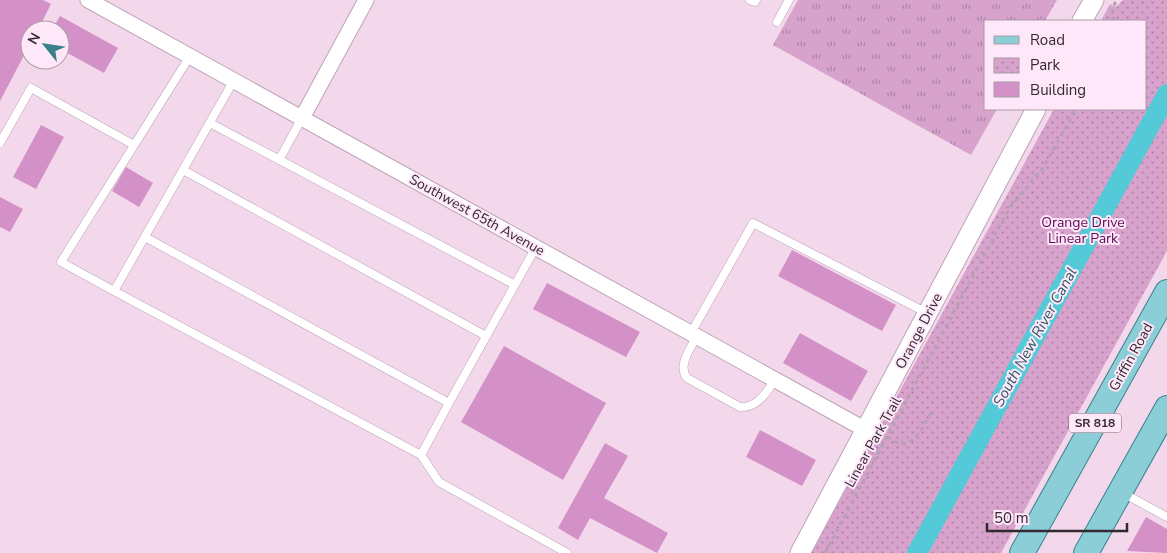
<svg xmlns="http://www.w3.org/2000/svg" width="1167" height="553" font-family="'Nunito Sans',sans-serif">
<defs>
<pattern id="grass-tufts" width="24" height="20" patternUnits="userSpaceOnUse" patternTransform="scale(1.25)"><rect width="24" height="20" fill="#d7a2cc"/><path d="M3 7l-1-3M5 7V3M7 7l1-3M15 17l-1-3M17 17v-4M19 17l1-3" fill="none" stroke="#af84a6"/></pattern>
<pattern id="park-dots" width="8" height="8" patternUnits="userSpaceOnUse" patternTransform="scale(1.25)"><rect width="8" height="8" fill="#d7a2cc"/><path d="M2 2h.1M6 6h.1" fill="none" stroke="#af84a6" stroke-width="1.8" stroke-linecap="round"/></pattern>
</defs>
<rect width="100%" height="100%" fill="#f3d8ec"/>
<path fill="url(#grass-tufts)" d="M798 0H1057L1045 21H986V109H997L971 155 773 45Z"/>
<path fill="url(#park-dots)" d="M1123 0H1167V251L1001 553H811L1054 109H1146V21H1101L1110 4 1116 7Z"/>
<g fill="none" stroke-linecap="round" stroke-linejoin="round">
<path stroke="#54c9d8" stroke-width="20" d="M917 553 1167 94"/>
</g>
<path fill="#d491c7" d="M0 0H43L51 4 38 30H30V44L0 101Z
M60 16 118 48 104 73 60 49V30H52Z
M41 125 64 137 36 189 13 177Z
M126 167 153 183 139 207 112 191Z
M0 197 23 209 10 232 0 227Z
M792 250 896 305 882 331 778 276Z
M547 283 640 332 626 357 533 309Z
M800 333 868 371 851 401 783 363Z
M504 346 606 403 563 480 461 422Z
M760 430 816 460 802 486 746 457Z
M605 443 628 456 604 498 668 533 657 553 590 518 578 540 558 528Z
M1146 517 1167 529V553L1127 551Z"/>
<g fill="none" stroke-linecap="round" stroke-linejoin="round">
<g stroke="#bea4b8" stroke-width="9">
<path id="service" d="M750 0 755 2 756 0
M777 22 789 0
M234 80 114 291 421 455 439 482 567 553
M210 123 515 285
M0 143 31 88 134 145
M279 160 302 118
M183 170 486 336
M145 237 449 403 536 247
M114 291 61 262 190 56
M691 333 753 223 927 313
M697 336C691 348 677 365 687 378L740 407C758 408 766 392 776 379
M421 455 449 403
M1123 493 1167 517"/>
</g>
<g stroke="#bea4b8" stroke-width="17">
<path id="minor" d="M88 0 866 430
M302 118 366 0"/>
</g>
<g stroke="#bea4b8" stroke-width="21">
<path id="tertiary" d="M1082 21 1094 0
M800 553 1036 109"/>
</g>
<g stroke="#3a7f8c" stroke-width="26">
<path id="primary" d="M1022 553 1167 292
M1086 553 1167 408"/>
</g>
<path stroke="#b6a1b1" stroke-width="3" stroke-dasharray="4 4" stroke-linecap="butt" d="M1114 21 1112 13 1116 0
M888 437C892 440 898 444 902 444 916 445 927 419 933 410
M825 553 1010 207 1043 168 1076 109"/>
<use href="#service" stroke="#fff" stroke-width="8"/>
<use href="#minor" stroke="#fff" stroke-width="15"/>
<use href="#tertiary" stroke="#fff" stroke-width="19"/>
<use href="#primary" stroke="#8bced7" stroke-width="24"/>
</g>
<g text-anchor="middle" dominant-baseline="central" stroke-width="4" stroke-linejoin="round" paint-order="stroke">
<rect fill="#fde7f8" stroke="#70626c" stroke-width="1" x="1069" y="413.5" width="52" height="19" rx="4"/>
<g font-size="12" font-weight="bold" fill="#332930">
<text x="1095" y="423">SR 818</text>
</g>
<g font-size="14" fill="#332930" stroke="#fde7f8">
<text transform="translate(477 215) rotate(29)">Southwest 65th Avenue</text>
<text transform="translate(919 331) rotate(-62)">Orange Drive</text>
<text transform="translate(1131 357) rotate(-61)">Griffin Road</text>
<text transform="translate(873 442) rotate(-61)">Linear Park Trail</text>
</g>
<g font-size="14" fill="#5e0e54" stroke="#fde7f8">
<text x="1083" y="222">Orange Drive<tspan x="1083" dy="16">Linear Park</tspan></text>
</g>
<g font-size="15" font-style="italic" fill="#295a61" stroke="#fde7f8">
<text transform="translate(1035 337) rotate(-61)">South New River Canal</text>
</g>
</g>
<rect x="984" y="20" width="162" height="90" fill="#fde7f8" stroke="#ac9ba8"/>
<rect x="994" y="36" width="25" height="8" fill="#8bced7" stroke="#ac9ba8"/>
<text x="1030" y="45" font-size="15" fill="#332930">Road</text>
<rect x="994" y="58" width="25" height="15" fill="url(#park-dots)" stroke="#ac9ba8"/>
<text x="1030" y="70" font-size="15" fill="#332930">Park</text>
<rect x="994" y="82" width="25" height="15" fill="#d491c7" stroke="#ac9ba8"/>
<text x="1030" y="95" font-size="15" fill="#332930">Building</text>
<g transform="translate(45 45) rotate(300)"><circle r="24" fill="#fde7f8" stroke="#ac9ba8"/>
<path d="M0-4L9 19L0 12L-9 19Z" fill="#39808a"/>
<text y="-8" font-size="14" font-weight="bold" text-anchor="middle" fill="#332930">N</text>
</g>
<path d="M987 523v8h140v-8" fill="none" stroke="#332930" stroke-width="2.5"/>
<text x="994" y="523" font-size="15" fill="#332930" stroke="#fde7f8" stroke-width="4" paint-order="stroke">50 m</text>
</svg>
